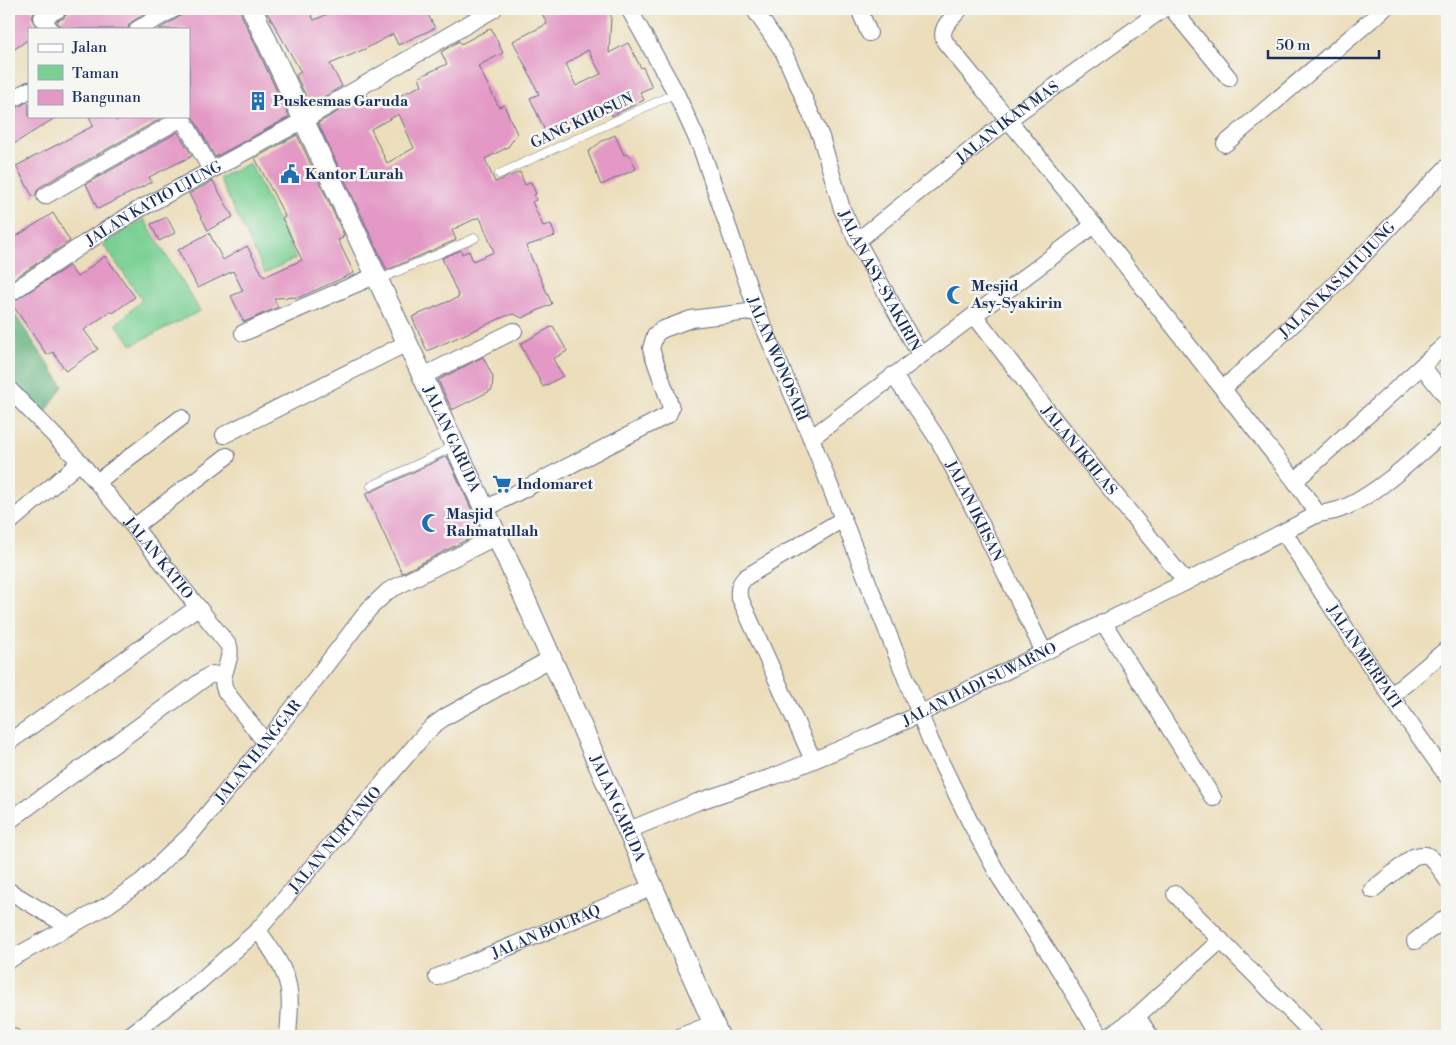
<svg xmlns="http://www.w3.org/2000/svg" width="1456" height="1045" font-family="'Libre Bodoni',serif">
<rect width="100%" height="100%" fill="#f6f6f2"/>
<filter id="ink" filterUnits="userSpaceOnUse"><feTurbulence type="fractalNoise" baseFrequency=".02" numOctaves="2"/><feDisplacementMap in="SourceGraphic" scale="10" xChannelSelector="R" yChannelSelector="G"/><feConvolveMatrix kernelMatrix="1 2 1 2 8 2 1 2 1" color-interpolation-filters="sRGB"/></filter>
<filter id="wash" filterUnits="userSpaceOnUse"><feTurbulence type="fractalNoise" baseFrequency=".0096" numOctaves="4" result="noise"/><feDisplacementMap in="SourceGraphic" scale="20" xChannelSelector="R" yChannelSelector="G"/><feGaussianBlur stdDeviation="1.12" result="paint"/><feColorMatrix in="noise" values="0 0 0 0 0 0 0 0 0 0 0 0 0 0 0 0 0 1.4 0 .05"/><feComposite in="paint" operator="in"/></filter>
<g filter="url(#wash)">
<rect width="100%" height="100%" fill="#ecdebb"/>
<path fill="#7ad094" stroke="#4a8079" d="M250 163 296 258 265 273 219 178Z
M144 219 200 311 132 345 116 324 142 300 103 244Z"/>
<path fill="#63b27e" stroke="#3f706e" d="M9 306 63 386 43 416 9 383Z"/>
<g id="blocks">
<path fill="#e398c5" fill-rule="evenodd" d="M9 9H31L34 12 32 19 37 29H29V39L9 53Z
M74 9H154L133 21 129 24 128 29H60L57 21 64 18 68 12Z
M184 9H240L241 14 289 117 215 157 189 110V29H159L179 17 183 14Z
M265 9H308L314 20 339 9H374L378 15 392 9H425L435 28 398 45 393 34 365 49 330 64 342 86 310 105 296 75 301 72Z
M540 9H607L611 16 609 53 628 43 641 68 643 67 652 87 640 92 644 100 612 116 610 111 593 120 590 115 547 135 530 98 539 94 513 41 547 24ZM588 50 601 74 576 86 566 64Z
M491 28 503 53 478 66 499 107 504 105 517 134 508 147 485 159 495 182 520 172 525 185 531 182 536 194 534 195 536 200 532 202 543 226 551 224 555 236 526 246 552 304 522 318 514 314 506 316 427 351 412 317 459 297 442 258 461 250 462 254 469 251 473 261 494 252 481 220 479 217 452 230 456 240 387 270 318 123 367 95 374 108 422 85 419 77 447 64 441 52 459 41 461 44ZM399 114 414 148 387 163 371 129Z
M27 102 29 105V116H58L9 147V111L14 110Z
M89 116H114L116 121 124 116H158L160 119 40 187 37 191 35 196 33 197 16 166 93 126Z
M178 132 192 156 149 177 152 182 98 209 86 184Z
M297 135 344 235 342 236 343 238 338 240 354 273 300 297 274 298 278 307 244 322 231 296 243 291 233 271 198 288 178 250 209 233 223 260 247 246 264 277 302 260 282 218 285 216 255 158Z
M615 135 624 155 629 154 636 169 601 185 588 152 602 141Z
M213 181 233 217 208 230 189 194Z
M53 213 70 241 9 282V241Z
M167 217 175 233 159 241 151 224Z
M105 256 135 297 113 313 111 311 84 330 98 349 66 371 53 352 47 355 11 303 69 266 77 277Z
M553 326 567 351 553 359 563 376 543 387 520 344Z
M483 357 493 377 492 390 452 410 438 380Z
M447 456 482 532 402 573 365 493 373 491Z"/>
</g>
</g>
<g filter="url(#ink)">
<use href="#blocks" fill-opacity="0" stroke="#646c7f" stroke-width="1"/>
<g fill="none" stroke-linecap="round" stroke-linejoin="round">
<g stroke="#646c7f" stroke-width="9">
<path id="service" d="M499 174 676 93
M378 280 475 238
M371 486 455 446"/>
</g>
<g stroke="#646c7f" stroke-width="18">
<g id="minor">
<path id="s1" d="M629 9 676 93 701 148 757 311 811 438 931 742 970 822 1000 878 1054 961 1100 1036"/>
<path id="s2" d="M754 9 784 53 821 137 842 209 857 241 920 355"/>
<path d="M859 9 869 33"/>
<path d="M960 9C952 19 938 28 945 42L1094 225 1295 481 1318 514"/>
<path d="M1172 9 1229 78"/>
<path d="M50 29 42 18 59 9"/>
<path d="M138 29 174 9"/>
<path d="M9 101 29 90"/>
<path d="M181 116 211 170"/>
<path d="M1225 144 1384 9"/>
<path d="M45 196 182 118"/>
<path id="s3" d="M857 241 1008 120 1163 9"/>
<path id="s4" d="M9 294 85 243 138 210 304 120 494 9"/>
<path id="s5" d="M975 316 1057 423 1186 582"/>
<path d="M243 333 377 275"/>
<path d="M1422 366 1447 398"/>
<path id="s6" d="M893 375 923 417 939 441 959 479 1044 652"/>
<path d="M423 376 514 331"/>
<path id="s7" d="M9 389 80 462 134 527 229 646C233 663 217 674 226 692L266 743"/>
<path id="s8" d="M1223 389 1317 302 1351 268 1447 167"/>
<path d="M224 435 407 343"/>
<path d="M811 438 1094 225"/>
<path d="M1295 481 1447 343"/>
<path d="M97 482 181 418"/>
<path d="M485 509 668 415 671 408 668 398 651 349 655 335 661 330 691 319 757 311"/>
<path d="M9 523 80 462"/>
<path d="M134 527 227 456"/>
<path id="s9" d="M1284 532C1336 616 1390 697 1447 776"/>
<path d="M1103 622 1213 798"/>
<path d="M1391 696 1447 649"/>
<path d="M9 742 198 607"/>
<path d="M813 760 739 596C738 587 740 583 746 577L843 519"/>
<path d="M9 821 208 676 213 674 223 677"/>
<path id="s10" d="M629 830 697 802 775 776 872 736 907 720 1186 582 1318 514C1325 513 1331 512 1338 510 1374 498 1418 455 1447 429"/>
<path d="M1372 890 1413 857C1417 856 1421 854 1426 855 1433 857 1443 873 1447 880"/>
<path d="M9 891 69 927"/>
<path d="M1175 894 1315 1036"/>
<path d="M258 930C269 946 281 962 287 981 292 998 289 1019 288 1036"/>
<path d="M1415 941 1447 917"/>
<path id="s11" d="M9 960 108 905 142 881 191 834 266 743 369 609 388 591 497 536"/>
<path id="s12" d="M437 977 653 887"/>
<path d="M1137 1016 1150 1036"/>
<path d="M9 1035 12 1036"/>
<path id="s13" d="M129 1036 199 982 258 930 425 734 434 725 445 717 552 658"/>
<path d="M681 1036 714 1023"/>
<path d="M1110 1036 1137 1016 1221 940"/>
</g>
</g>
<g stroke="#646c7f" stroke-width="22">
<g id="tertiary">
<path id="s14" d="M252 9 497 536 719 1036"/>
</g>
</g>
<use href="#service" stroke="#fff" stroke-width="8"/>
<use href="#minor" stroke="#fff" stroke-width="16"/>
<use href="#tertiary" stroke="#fff" stroke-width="20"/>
</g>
</g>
<defs>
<g id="building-bare" transform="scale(1.5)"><path d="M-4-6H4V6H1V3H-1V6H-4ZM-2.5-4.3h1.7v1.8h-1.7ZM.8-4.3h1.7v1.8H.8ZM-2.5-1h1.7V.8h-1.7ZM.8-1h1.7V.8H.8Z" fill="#1f6fb2" stroke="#f6f6f2" stroke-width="2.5" paint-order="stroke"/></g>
<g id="civic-bare" transform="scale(1.5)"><path d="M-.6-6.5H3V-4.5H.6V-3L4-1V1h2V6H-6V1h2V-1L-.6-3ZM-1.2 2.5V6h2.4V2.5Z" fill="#1f6fb2" stroke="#f6f6f2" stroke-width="2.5" paint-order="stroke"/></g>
<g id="mosque-bare" transform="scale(1.5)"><path d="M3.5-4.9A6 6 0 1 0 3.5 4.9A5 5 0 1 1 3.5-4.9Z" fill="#1f6fb2" stroke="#f6f6f2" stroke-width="2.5" paint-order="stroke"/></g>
<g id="supermarket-bare" transform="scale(1.5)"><path d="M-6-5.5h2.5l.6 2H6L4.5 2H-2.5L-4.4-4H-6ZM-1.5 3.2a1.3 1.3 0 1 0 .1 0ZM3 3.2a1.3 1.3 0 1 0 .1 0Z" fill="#1f6fb2" stroke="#f6f6f2" stroke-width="2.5" paint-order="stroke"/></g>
</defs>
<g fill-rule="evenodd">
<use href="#building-bare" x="258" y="101"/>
<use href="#civic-bare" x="290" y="174"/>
<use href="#mosque-bare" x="956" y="295"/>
<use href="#supermarket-bare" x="502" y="484"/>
<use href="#mosque-bare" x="431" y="523"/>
</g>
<g text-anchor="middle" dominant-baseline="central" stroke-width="5" stroke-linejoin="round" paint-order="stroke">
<g font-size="15" font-weight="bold" fill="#1b2f5e" stroke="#f6f6f2" text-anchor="start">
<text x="273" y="101">Puskesmas Garuda</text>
<text x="305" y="174">Kantor Lurah</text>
<text x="971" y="286">Mesjid<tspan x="971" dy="17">Asy-Syakirin</tspan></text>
<text x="517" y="484">Indomaret</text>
<text x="446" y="514">Masjid<tspan x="446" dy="17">Rahmatullah</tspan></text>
</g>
<g font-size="15" fill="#1b2f5e" stroke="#f6f6f2">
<text transform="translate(582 121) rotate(-25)">GANG KHOSUN</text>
<text stroke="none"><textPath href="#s3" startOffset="192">JALAN IKAN MAS</textPath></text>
<text stroke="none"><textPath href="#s4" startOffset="171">JALAN KATIO UJUNG</textPath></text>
<text stroke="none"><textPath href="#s2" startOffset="301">JALAN ASY-SYAKIRIN</textPath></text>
<text stroke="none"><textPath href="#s8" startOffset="158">JALAN KASAH UJUNG</textPath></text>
<text stroke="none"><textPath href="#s1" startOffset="381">JALAN WONOSARI</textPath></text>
<text stroke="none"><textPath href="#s14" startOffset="474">JALAN GARUDA</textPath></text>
<text stroke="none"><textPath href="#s5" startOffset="170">JALAN IKHLAS</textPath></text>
<text stroke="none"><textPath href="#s6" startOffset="159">JALAN IKHSAN</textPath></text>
<text stroke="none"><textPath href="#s7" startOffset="226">JALAN KATIO</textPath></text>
<text stroke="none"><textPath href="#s9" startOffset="148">JALAN MERPATI</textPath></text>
<text stroke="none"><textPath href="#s10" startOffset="380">JALAN HADI SUWARNO</textPath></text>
<text stroke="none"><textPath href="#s11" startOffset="329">JALAN HANGGAR</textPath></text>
<text stroke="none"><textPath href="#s14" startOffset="879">JALAN GARUDA</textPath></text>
<text stroke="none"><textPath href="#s13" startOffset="286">JALAN NURTANIO</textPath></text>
<text stroke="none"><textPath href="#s12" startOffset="118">JALAN BOURAQ</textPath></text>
</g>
</g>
<rect width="1456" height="1045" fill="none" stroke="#f6f6f2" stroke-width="30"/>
<rect x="28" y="28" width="162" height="90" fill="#f6f6f2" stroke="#9ea6b7"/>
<rect x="38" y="44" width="25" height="8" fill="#ffffff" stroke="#9ea6b7"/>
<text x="72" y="52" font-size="15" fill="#1b2f5e">Jalan</text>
<rect x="38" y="65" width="25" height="15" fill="#7ad094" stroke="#9ea6b7"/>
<text x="72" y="78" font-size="15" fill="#1b2f5e">Taman</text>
<rect x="38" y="90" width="25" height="15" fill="#e398c5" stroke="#9ea6b7"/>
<text x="72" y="102" font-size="15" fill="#1b2f5e">Bangunan</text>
<path d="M1268 50v8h111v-8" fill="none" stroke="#1b2f5e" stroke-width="2.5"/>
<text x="1276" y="50" font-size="15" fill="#1b2f5e" stroke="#f6f6f2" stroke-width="4" paint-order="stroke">50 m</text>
</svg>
